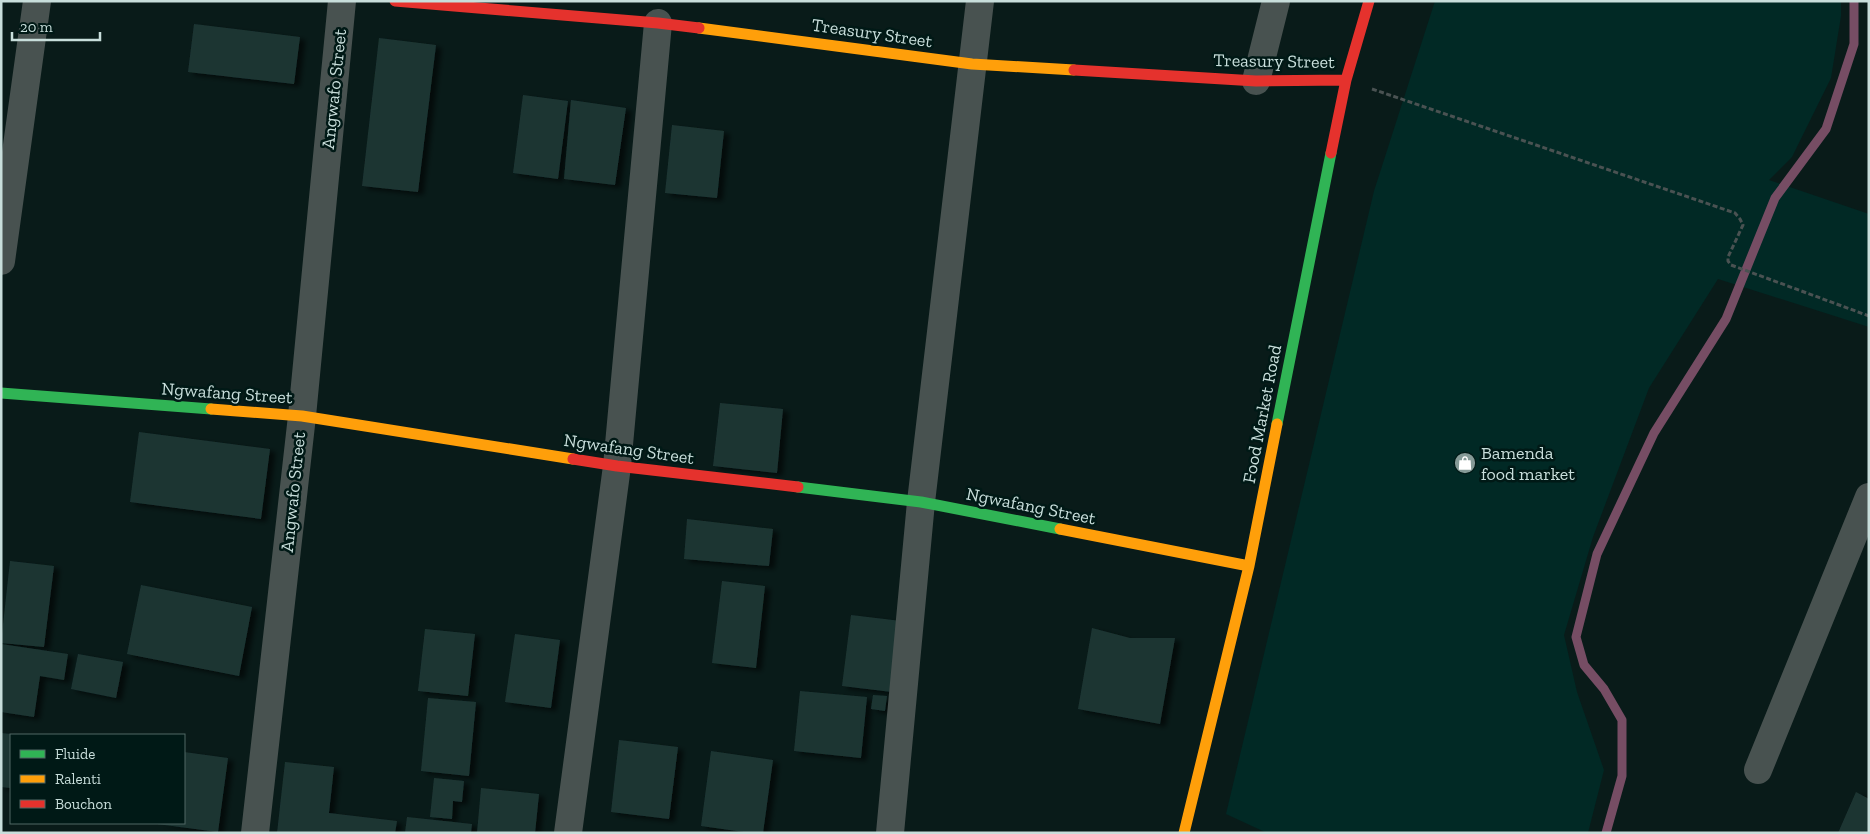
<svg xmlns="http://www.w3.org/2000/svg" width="1870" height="834" font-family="'Zilla Slab',serif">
<defs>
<filter id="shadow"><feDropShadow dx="5.5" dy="3" stdDeviation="2.5" flood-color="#0009"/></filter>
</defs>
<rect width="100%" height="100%" fill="#091b19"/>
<path fill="#012925" d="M1435 1H1841V16L1831 78 1792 157 1769 180 1869 214V327L1718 279 1649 388 1593 537 1564 635 1577 692 1604 770 1588 833H1267L1226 814 1374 191Z"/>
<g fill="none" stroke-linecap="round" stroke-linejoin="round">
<path stroke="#764d64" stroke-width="9" d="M1606 833 1622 776V720L1604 689 1584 665 1576 637 1597 554 1654 433 1726 319 1775 198 1826 129 1854 44V1"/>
</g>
<path fill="#1d3533" filter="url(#shadow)" d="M194 24 300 37 294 84 188 72Z
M379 38 436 45 418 192 362 186Z
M523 95 568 101 558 179 513 173Z
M571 100 626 108 615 185 564 179Z
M672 125 724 131 717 198 665 193Z
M720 403 783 409 777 473 713 466Z
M139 432 270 449 261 519 130 502Z
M687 519 773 529 769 566 684 559Z
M10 561 54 566 44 647 1 643Z
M722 581 765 586 756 668 712 663Z
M141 585 252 607 239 676 127 654Z
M851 615 901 621 892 692 842 686Z
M1092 628 1130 638H1175L1160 724 1078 709Z
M425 629 475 634 468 696 418 691Z
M515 634 560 640 551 708 505 702Z
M1 644 68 654 64 680 40 676 34 717 1 712Z
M78 654 123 662 116 698 71 689Z
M800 691 867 697 861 758 794 751Z
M873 695 887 696 885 711 871 709Z
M428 698 476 702 469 776 421 771Z
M1 733 11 734V788L1 787Z
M619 740 678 747 669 819 611 812Z
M711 751 773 760 763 833H751L701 826Z
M184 752 228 758 218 832 157 824 184 823Z
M285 762 334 767 329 813 397 821 395 833H277Z
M434 778 464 781 462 802 453 801 452 819 430 817Z
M481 788 539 794 535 833H477Z
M1856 792 1869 799V833H1838Z
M407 817 472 824 471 833H405Z"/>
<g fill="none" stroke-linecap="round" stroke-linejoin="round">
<path stroke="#4a5252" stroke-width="3" stroke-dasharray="5 2.5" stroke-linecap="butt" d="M1372 89 1735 213 1740 219 1743 225 1728 257V261L1731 265 1869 316"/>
<path stroke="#485250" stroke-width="28" d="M1256 81 1276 1
M1 261 37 1
M1758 770 1869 497
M255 833 302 416 342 1
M568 833 617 466 658 23
M890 833 921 502 980 1"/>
<path stroke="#30b455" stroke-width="11" d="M1 393 211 409
M1277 424 1331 153
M798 487 921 502 1060 529"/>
<path stroke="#ff9f0a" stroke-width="11" d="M699 28 972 64 1074 70
M211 409 302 416 573 459
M1060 529 1249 566
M1184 833 1249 566 1277 424"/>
<path stroke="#e5322d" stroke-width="11" d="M395 1 658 23 699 28
M1074 70 1256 81 1346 80
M1331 153 1346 80 1369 1
M573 459 617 466 798 487"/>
</g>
<defs>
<g id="shop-disc" transform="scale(1.125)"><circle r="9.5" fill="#859a97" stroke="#001916"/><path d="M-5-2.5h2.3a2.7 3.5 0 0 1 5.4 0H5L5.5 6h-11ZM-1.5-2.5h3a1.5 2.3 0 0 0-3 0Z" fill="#fff"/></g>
</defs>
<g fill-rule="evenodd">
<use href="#shop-disc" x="1465" y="463"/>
</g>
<g text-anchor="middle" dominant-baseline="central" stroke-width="5" stroke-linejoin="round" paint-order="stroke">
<g font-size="18" fill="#c8dedb" stroke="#001916">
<text transform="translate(872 33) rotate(8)">Treasury Street</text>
<text transform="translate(1274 61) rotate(1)">Treasury Street</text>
<text transform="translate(334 89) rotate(-84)">Angwafo Street</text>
<text transform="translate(227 393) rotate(4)">Ngwafang Street</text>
<text transform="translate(1262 414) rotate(-79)">Food Market Road</text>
<text transform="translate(629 449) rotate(8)">Ngwafang Street</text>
<text transform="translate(293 492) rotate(-84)">Angwafo Street</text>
<text transform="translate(1031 506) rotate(11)">Ngwafang Street</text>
</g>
<g font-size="18" fill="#c8dedb" stroke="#001916" text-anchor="start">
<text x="1481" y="453">Bamenda<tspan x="1481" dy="21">food market</tspan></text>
</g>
</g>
<rect width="1870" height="834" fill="none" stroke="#c8dedb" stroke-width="5"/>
<rect x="10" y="734" width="175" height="90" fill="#001916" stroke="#506865"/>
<rect x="20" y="750" width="25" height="8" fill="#30b455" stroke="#506865"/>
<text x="55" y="759" font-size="15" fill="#c8dedb">Fluide</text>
<rect x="20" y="775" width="25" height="8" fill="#ff9f0a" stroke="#506865"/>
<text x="55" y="784" font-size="15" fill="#c8dedb">Ralenti</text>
<rect x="20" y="800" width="25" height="8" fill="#e5322d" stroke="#506865"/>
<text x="55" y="809" font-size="15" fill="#c8dedb">Bouchon</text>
<path d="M12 32v8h88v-8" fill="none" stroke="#c8dedb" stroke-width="2.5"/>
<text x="20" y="32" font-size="15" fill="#c8dedb" stroke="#001916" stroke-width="4" paint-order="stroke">20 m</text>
</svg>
